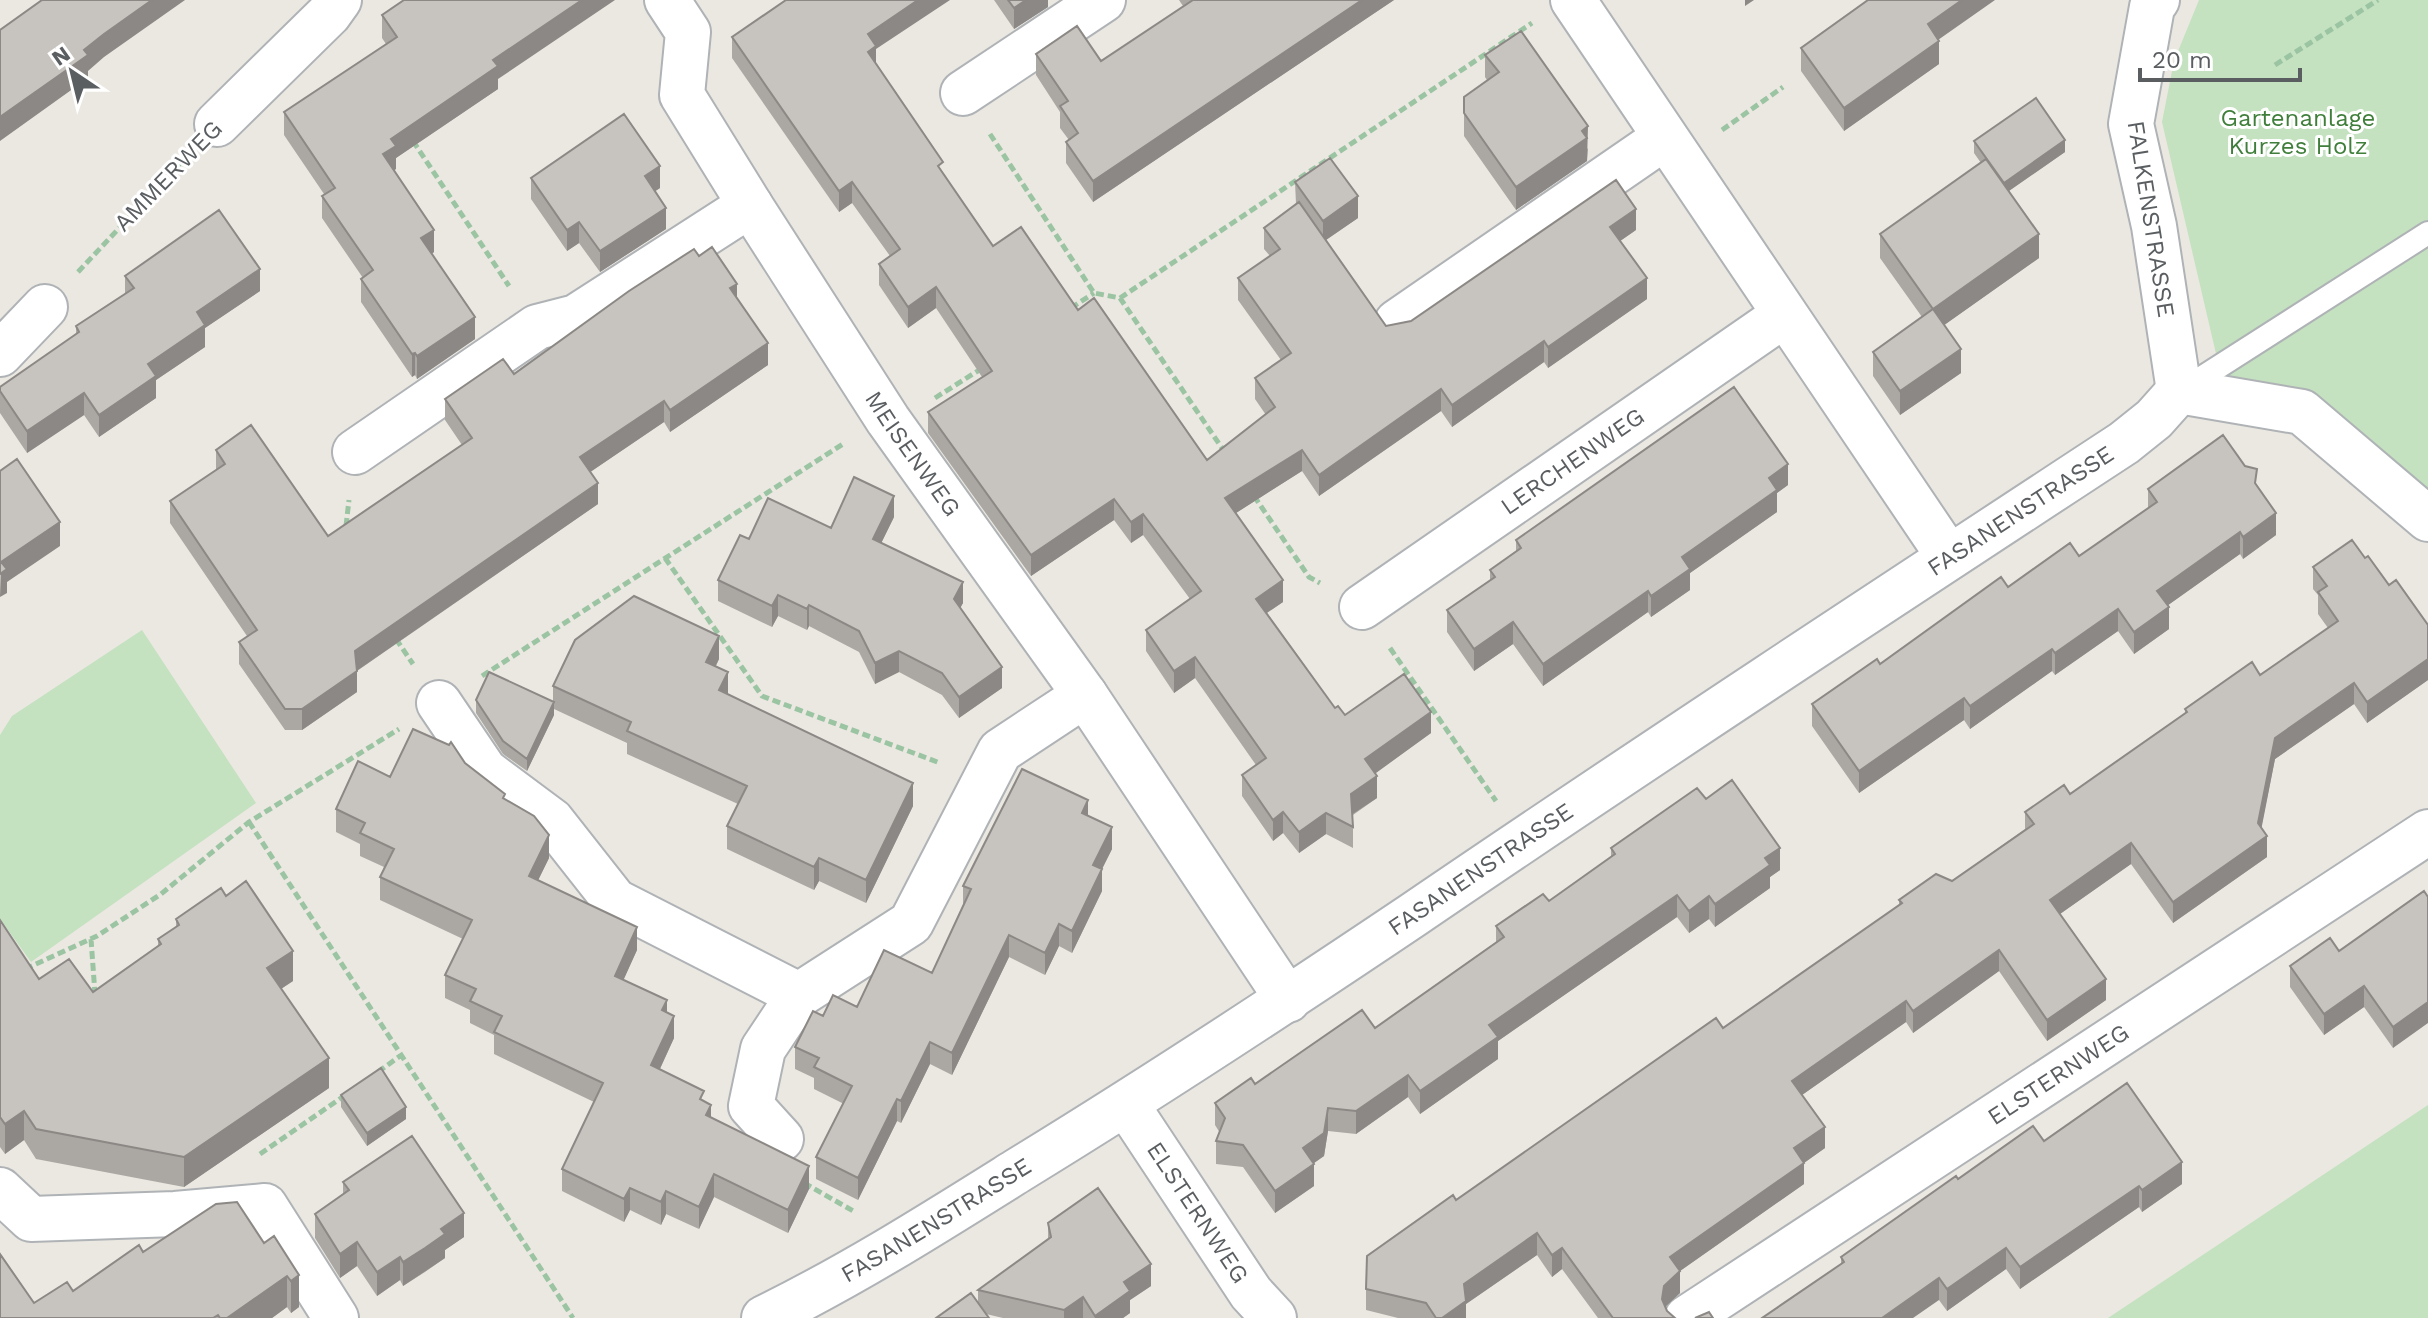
<svg xmlns="http://www.w3.org/2000/svg" width="2428" height="1318" font-family="'Work Sans',sans-serif">
<rect width="100%" height="100%" fill="#ebe8e2"/>
<path fill="#c4e1c0" d="M2199 0H2428V500L2224 388 2162 122 2174 61Z
M142 630 256 803 31 962 0 919V735L12 716Z
M2428 1105V1318H2108Z"/>
<g fill="none" stroke-linecap="round" stroke-linejoin="round">
<g stroke="#afb3b6" stroke-width="26">
<path id="service" d="M2184 389 2428 233"/>
</g>
<g stroke="#afb3b6" stroke-width="48">
<g id="minor">
<path id="s1" d="M667 0 688 32 682 95 750 205 888 420 1085 695 1288 1000"/>
<path d="M1573 0 1949 557"/>
<path d="M2157 0 2152 7 2131 124 2154 226 2179 391"/>
<path d="M963 93 1103 0"/>
<path d="M217 124 329 14 339 0"/>
<path d="M1397 322 1664 138"/>
<path d="M0 354 45 307"/>
<path d="M2179 391 2302 412 2428 519"/>
<path d="M355 452 537 327 576 317 750 205"/>
<path id="s2" d="M1362 607 1784 315"/>
<path d="M439 703 485 771 552 821 615 901 799 995 911 923 1000 751 1085 695"/>
<path id="s3" d="M1126 1104 1251 1293 1274 1318"/>
<path d="M781 1139 751 1106 763 1049 799 995"/>
<path d="M0 1190 31 1219 175 1214 265 1206 336 1318"/>
<path id="s4" d="M764 1318C852 1275 934 1223 1017 1171 1151 1089 1282 1003 1413 915 1648 755 1886 599 2124 443L2154 419 2179 391"/>
<path id="s5" d="M1687 1318 2428 832"/>
</g>
</g>
<path stroke="#9bc4a2" stroke-width="5" stroke-dasharray="8 4" stroke-linecap="butt" d="M2275 65 2378 0
M1722 130 1783 87
M990 134 1094 293 1120 298 1224 451
M413 141 509 286
M78 272 183 160
M1120 298 1532 23
M1071 308 1094 293
M935 398 984 367
M1254 496 1309 577 1320 583
M346 526 349 500
M665 558 762 696 940 763
M396 639 413 664
M1390 648 1496 801
M482 676 843 444
M249 822 573 1318
M91 939 95 994
M25 969 97 936 161 894 249 822 399 729
M378 1072 400 1056
M260 1154 344 1096
M804 1183 855 1212"/>
<use href="#service" stroke="#fff" stroke-width="22"/>
<use href="#minor" stroke="#fff" stroke-width="44"/>
</g>
<path fill="#aba8a3" d="M994 0H1048V7L1014 29Z
M1179 0H1394L1093 202 1066 163V142L1069 140 1060 128V112L1036 75V54L1101 61 1183 6Z
M382 15 498 79V89L396 158V169L394 170 434 252 432 254 475 339 417 379 415 375 412 377 361 302V279L363 278 322 218V196L324 194 284 135V112L386 44 382 38Z
M732 37 876 49V65L943 173 993 246 1078 310 1207 460 1266 415 1255 399V378L1281 360 1238 300V278L1270 256 1264 249V228L1296 204 1295 182 1358 218 1326 240 1386 326 1411 321 1636 230 1620 241 1647 299 1548 368 1544 362 1452 427 1441 411 1319 496 1302 471 1236 513 1283 602 1267 613 1335 708 1345 715 1431 733 1375 773 1377 798 1353 815V848L1326 834 1299 853 1283 833 1273 841 1242 796V775L1256 765 1195 678 1174 693 1146 651V630L1190 599 1143 535 1131 543 1114 520 1031 576 928 433V412L982 377 936 308 908 328 879 285V264L890 256 852 203 839 212 732 58Z
M1939 40V64L1844 131 1801 71V48Z
M1485 55 1588 149 1587 161 1516 210 1464 136V97L1487 80 1485 77Z
M1974 141 2065 152 2009 191 2039 258 1944 325 1961 373 1900 415 1873 376V352L1922 317 1880 258V234L1981 163 1974 153Z
M531 178 660 188 655 191 666 229 600 272 579 243 567 251 531 199Z
M699 256 737 298 768 365 670 432 664 422 590 472 598 504 357 671V692L302 730H285L239 664V642L247 636 170 523V501L216 470V450L328 536 462 445 445 420V399L514 374Z
M125 276 260 291 205 328V347L156 380V398L99 437 84 415 27 453 0 413V387L76 334V326L125 294Z
M1788 485 1777 493V512L1690 573V590L1651 617 1648 612 1543 686 1513 644 1474 671 1447 632V610L1490 580V570L1516 551V540Z
M2257 486 2276 535 2243 559 2240 554 2168 605 2169 629 2134 654 2118 631 2055 675 2052 671 1970 729 1964 720 1859 793 1812 726V704L2008 587 2079 556 2148 508V489Z
M894 517 881 543 963 603 960 607 1002 688 959 718 942 695 899 672 875 684 859 652 809 626 807 630 778 616 772 627 718 601V580L749 539 831 528Z
M2365 558 2389 585 2428 625V680L2367 723 2354 704 2275 759 2261 828 2267 857 2173 923 2131 864 2060 914 2106 1000 2047 1041 1999 971 1913 1033 1906 1022 1802 1095 1825 1148 1804 1163V1184L1680 1271V1293L1665 1307 1667 1311 1675 1318H1598L1562 1269 1552 1277 1537 1255 1466 1304V1318H1398L1366 1310V1289L1456 1200 1723 1028 1899 905V900L1952 881 2025 829V812L2070 794 2185 713V709L2260 675 2328 628 2318 614V595L2313 589V567Z
M719 659 716 666 728 694 913 806 866 903 819 881 814 890 727 849V826L738 804 627 754V743L554 709V715L527 771 503 754 476 713V700L553 702V686Z
M390 777 505 799 549 858 538 880 637 950 623 980 667 1013 674 1038 660 1069 704 1102 711 1117 809 1189 788 1233 714 1197 699 1229 666 1214 661 1225 630 1210 624 1222 562 1191V1169L594 1102 494 1054V1035L470 1023V1010L445 998V975L463 939 380 900V877L384 867 360 856V844L336 832V809Z
M1706 799 1780 870 1770 877V888L1715 927 1709 919 1689 933 1677 917 1498 1041V1059L1420 1114 1408 1097 1356 1134 1328 1131 1324 1156 1313 1163 1314 1186 1275 1213 1243 1167 1216 1164V1141L1220 1133 1215 1125V1103L1375 1028 1496 942V926L1549 901 1611 857V848Z
M1088 816 1112 849 1102 869V891L1072 953 1059 946 1045 975 1009 957 952 1075 930 1064 901 1123 897 1121 858 1200 816 1179V1157L844 1104 814 1089V1078L795 1069V1047L823 1016 857 1007 932 973 963 905V886Z
M2424 891 2393 1048 2364 1007 2324 1035 2290 987V966L2339 951Z
M176 919 293 981 281 989 329 1088 184 1187 36 1159 24 1140 5 1154 0 1147V920L39 979 93 992 158 946V939L176 927Z
M341 1095 406 1119 367 1146 341 1107Z
M2044 1141 2182 1184 2142 1212 2139 1207 2020 1289 2006 1269 1947 1311 1939 1300 1841 1264V1257L1958 1179Z
M343 1182 464 1237 445 1250V1258L425 1272 403 1286 400 1280 377 1296 357 1266 340 1278 315 1238V1214L343 1194Z
M1048 1223 1151 1286 1130 1300V1313L1123 1318H1003L986 1314 978 1303V1290L1048 1239Z
M264 1243 299 1275V1307L291 1313 287 1307 272 1318H0L34 1303 73 1291 143 1252Z"/>
<path fill="#8b8885" d="M152 0H185L104 57 88 71V78L0 141V117L104 34Z
M582 0H615L498 79V89L396 158V169L383 177V154L391 139 493 60Z
M918 0H950L876 49V67L868 73V34Z
M1026 0H1048V7L1014 29V8Z
M1362 0H1394L1093 202V181Z
M1745 0H1754L1745 6Z
M1962 0H1995L1928 47V24Z
M1939 41V64L1844 131V108Z
M1588 126 1587 161 1516 210V187Z
M2065 140V152L2003 195V183Z
M660 166V188L645 198V176Z
M852 182V203L839 212V191Z
M1358 196V218L1323 242V221Z
M666 208V229L600 272V251Z
M1636 209V230L1610 248V227Z
M579 222V243L567 251V230Z
M434 230V252L421 260V238Z
M2039 234V258L1933 333V309Z
M260 269V291L205 328V347L156 380V398L99 437V415L197 312Z
M1647 278V299L1548 368V347Z
M737 284V305L730 288Z
M936 287V308L908 328V307Z
M475 317V339L417 379V356Z
M1544 341V362L1452 427V405Z
M768 343V365L670 432V410Z
M1961 349V373L1900 415V391Z
M415 353V375L412 377V354Z
M1441 389V411L1319 496V475Z
M84 393V415L27 453V431Z
M664 401V422L580 479V457Z
M1302 450V471L1225 520V498Z
M1788 464V485L1777 493V512L1690 573V590L1651 617V596L1682 557 1769 478Z
M598 483V504L355 672V651Z
M894 496V517L873 560V539Z
M1114 499V520L1031 576V555Z
M2276 513V535L2243 559V537Z
M1143 514V535L1131 543V522Z
M60 522V546L7 582V593L0 597 1 562Z
M2240 532V554L2157 613V591Z
M1283 580V602L1256 620V599Z
M963 582V603L954 620V599Z
M1648 591V612L1543 686V664Z
M778 595V616L772 627V606Z
M809 605V626L807 630V609Z
M2169 607V629L2134 654V632Z
M2118 609V631L2055 675V653Z
M1513 622V644L1474 671V649Z
M719 636V659L706 685V662Z
M2052 649V671L1970 729V706Z
M899 651V672L875 684V663Z
M1195 657V678L1174 693V671Z
M2428 659V680L2367 723V702Z
M1002 667V688L959 718V697Z
M357 671V692L302 730V709Z
M728 672V695L719 690Z
M2354 683V704L2275 759 2259 841 2267 836V857L2173 923V902L2258 823 2275 738Z
M1964 698V720L1859 793V771Z
M554 702V715L527 771V759Z
M1431 712V733L1365 781V759Z
M1377 776V798L1351 815V794Z
M913 783V806L866 903V880Z
M1088 800V822L1082 813Z
M1283 812V833L1273 841V820Z
M1326 813V834L1299 853V832Z
M1112 827V849L1093 887V865Z
M549 835V858L529 899V876Z
M2131 843V864L2050 921V900Z
M1780 848V870L1770 877V888L1715 927V904L1765 858Z
M819 858V881L814 890V867Z
M1102 869V891L1072 953V931Z
M1677 895V917L1498 1041V1059L1420 1114V1091L1489 1025Z
M1709 896V919L1689 933V911Z
M1059 924V946L1045 975V953Z
M637 927V950L615 999V976Z
M1009 935V957L952 1075V1053Z
M1999 950V971L1913 1033V1011Z
M293 951V981L267 998V968Z
M2106 979V1000L2047 1041V1020Z
M2364 986V1007L2324 1035V1014Z
M667 1000V1023L662 1010Z
M1906 1001V1022L1792 1102V1081Z
M2428 1002V1023L2393 1048V1027Z
M674 1016V1038L651 1088V1065Z
M930 1042V1064L901 1123V1101Z
M329 1058V1088L184 1187V1157Z
M1408 1075V1097L1356 1134V1111Z
M897 1099V1121L858 1200V1178Z
M711 1105V1127L706 1115Z
M406 1107V1119L367 1146V1133Z
M1328 1108V1131L1324 1156 1303 1171V1148Z
M24 1111V1140L5 1154V1124Z
M1825 1127V1148L1794 1170V1148Z
M2182 1162V1184L2142 1212V1190Z
M1804 1163V1184L1680 1271V1293L1664 1308 1662 1299 1670 1257Z
M1314 1164V1186L1275 1213V1191Z
M809 1166V1189L788 1233V1210Z
M714 1174V1197L699 1229V1207Z
M2139 1186V1207L2020 1289V1267Z
M630 1188V1210L624 1222V1199Z
M666 1191V1214L661 1225V1202Z
M464 1213V1237L445 1250V1258L403 1286V1262L441 1229Z
M1537 1233V1255L1466 1304V1318H1442L1464 1284Z
M357 1242V1266L340 1278V1254Z
M1562 1248V1269L1552 1277V1255Z
M2006 1248V1269L1947 1311V1289Z
M400 1257V1280L377 1296V1272Z
M1151 1264V1286L1130 1300V1313L1123 1318H1095V1316L1124 1282Z
M299 1275V1307L291 1313V1281Z
M287 1276V1307L272 1318H227Z
M1939 1278V1300L1913 1318H1882Z
M1083 1297V1318H1064V1310Z"/>
<path fill="#c7c3be" stroke="#8b8885" stroke-width="2" d="M42 0H152L104 34 84 50 88 55 0 117V30Z
M404 0H582L493 60 498 66 391 139 396 146 383 154 434 230 421 238 475 317 417 356 415 353 412 354 361 279 373 270 322 196 335 188 284 112 397 37 382 15Z
M786 0H918L868 34 876 46 868 52 943 162 938 166 993 246 1021 227 1078 310 1094 298 1207 460 1275 407 1255 378 1291 353 1238 278 1280 249 1264 228 1299 202 1386 326 1411 321 1616 180 1636 209 1610 227 1647 278 1548 347 1544 341 1452 405 1441 389 1319 475 1302 450 1225 498 1283 580 1256 599 1335 708 1338 706 1345 715 1404 674 1431 712 1365 759 1377 776 1351 794 1353 827 1326 813 1299 832 1283 812 1273 820 1242 775 1266 758 1195 657 1174 671 1146 630 1201 591 1143 514 1131 522 1114 499 1031 555 928 412 992 371 936 287 908 307 879 264 900 249 852 182 839 191 732 37Z
M1008 0H1026L1014 8Z
M1193 0H1362L1093 181 1066 142 1078 133 1060 106 1068 101 1036 54 1077 26 1101 61Z
M1868 0H1962L1928 24 1939 41 1844 108 1801 48Z
M1521 31 1588 126 1582 131 1587 138 1516 187 1464 113V97L1499 72 1485 55Z
M2036 98 2065 140 2004 183 1974 141Z
M624 114 660 166 645 176 666 208 600 251 579 222 567 230 531 178Z
M1330 158 1358 196 1323 221 1295 182Z
M1986 159 2039 234 1933 309 1880 234Z
M219 210 260 269 197 312 205 325 148 364 156 376 99 415 84 393 27 431 0 391V387L79 332 76 326 134 288 125 276Z
M712 247 737 284 730 288 768 343 670 410 664 401 580 457 598 483 355 651 357 671 302 709H285L239 642 257 630 170 501 225 464 216 450 251 425 328 536 472 438 445 399 503 359 514 374 629 291 694 249 699 256Z
M1933 309 1961 349 1900 391 1873 352Z
M1734 387 1788 464 1769 478 1777 490 1682 557 1690 569 1651 596 1648 591 1543 664 1513 622 1474 649 1447 610 1495 577 1490 570 1521 548 1516 540Z
M2223 435 2245 466 2257 469 2255 483 2276 513 2243 537 2240 532 2157 591 2169 607 2134 632 2118 609 2055 653 2052 649 1970 706 1964 698 1859 771 1812 704 1877 659 1880 664 2001 577 2008 587 2070 543 2079 556 2157 502 2148 489Z
M17 459 60 522 1 562 7 569 0 574V471Z
M854 477 894 496 873 539 963 582 954 599 1002 667 959 697 942 673 899 651 875 663 859 631 809 605 807 609 778 595 772 606 718 580 740 535 749 539 768 498 831 528Z
M2352 540 2365 558 2368 556 2389 585 2396 580 2428 625V659L2367 702 2354 683 2275 738 2258 823 2267 836 2173 902 2131 843 2050 900 2106 979 2047 1020 1999 950 1913 1011 1906 1001 1792 1081 1825 1127 1794 1148 1804 1163 1670 1257 1680 1271 1664 1286 1662 1299 1667 1311 1675 1318H1613L1562 1248 1552 1255 1537 1233 1464 1284 1466 1301 1442 1318H1436L1426 1303 1366 1289 1367 1256 1453 1195 1456 1200 1716 1018 1723 1028 1902 903 1899 900 1936 874 1952 881 2034 824 2025 812 2064 785 2070 794 2187 712 2185 709 2252 662 2260 675 2338 621 2318 592 2327 586 2313 567Z
M634 596 719 636 706 662 728 672 719 690 913 783 866 880 819 858 814 867 727 826 747 786 627 731 631 722 553 686 575 640Z
M489 672 554 702 527 759 503 741 476 700Z
M413 729 449 745 451 742 465 763 505 794 503 798 534 816 549 835 529 876 637 927 615 976 667 1000 662 1010 674 1016 651 1065 704 1091 700 1099 711 1105 706 1115 809 1166 788 1210 714 1174 699 1207 666 1191 661 1202 630 1188 624 1199 562 1169 603 1083 494 1032 502 1016 470 1001 476 989 445 975 472 920 380 877 394 849 360 833 365 823 336 809 358 761 390 777Z
M1022 769 1088 800 1082 813 1112 827 1093 865 1102 869 1072 931 1059 924 1045 953 1009 935 952 1053 930 1042 901 1101 897 1099 858 1178 816 1157 852 1086 814 1067 819 1058 795 1047 813 1011 823 1016 833 995 857 1007 884 950 932 973 971 889 963 886Z
M1732 780 1780 848 1765 858 1770 865 1715 904 1709 896 1689 911 1677 895 1489 1025 1498 1037 1420 1091 1408 1075 1356 1111 1328 1108 1324 1133 1303 1148 1314 1164 1275 1191 1243 1145 1216 1141 1225 1118 1215 1103 1251 1078 1255 1084 1362 1010 1375 1028 1504 937 1496 926 1543 894 1549 901 1615 854 1611 848 1697 788 1706 799Z
M246 881 293 951 267 968 329 1058 184 1157 36 1129 24 1111 5 1124 0 1117V920L39 979 69 959 93 992 161 944 158 939 179 925 176 919 221 888 226 896Z
M2424 891 2428 897V1002L2393 1027 2364 986 2324 1014 2290 966 2330 938 2339 951Z
M381 1068 406 1107 367 1133 341 1095Z
M2127 1083 2182 1162 2142 1190 2139 1186 2020 1267 2006 1248 1947 1289 1939 1278 1882 1318H1762L1844 1262 1841 1257 1956 1176 1958 1179 2033 1126 2044 1141Z
M412 1136 464 1213 441 1229 445 1234 425 1248 403 1262 400 1257 377 1272 357 1242 340 1254 315 1214 349 1190 343 1182Z
M1098 1188 1151 1264 1124 1282 1130 1291 1095 1316 1083 1297 1064 1310 978 1290 1051 1237 1048 1223Z
M237 1202 264 1243 274 1236 299 1275 291 1281 287 1276 227 1318H220L218 1315 213 1318H0V1254L34 1303 67 1282 73 1291 139 1245 143 1252 216 1204Z
M971 1293 989 1318H936Z
M1709 1312 1713 1318H1695Z"/>
<g text-anchor="middle" dominant-baseline="central" stroke-width="6" stroke-linejoin="round" paint-order="stroke">
<g font-size="24" fill="#407f3b" stroke="#fff">
<text x="2298" y="118">Gartenanlage<tspan x="2298" dy="28">Kurzes Holz</tspan></text>
</g>
<g font-size="24" fill="#5a5e61" stroke="#fff">
<text transform="translate(168 176) rotate(-46)">AMMERWEG</text>
<text transform="translate(2151 219) rotate(81)">FALKENSTRASSE</text>
<text stroke="none"><textPath href="#s1" startOffset="528">MEISENWEG</textPath></text>
<text stroke="none"><textPath href="#s2" startOffset="256">LERCHENWEG</textPath></text>
<text stroke="none"><textPath href="#s4" startOffset="1494">FASANENSTRASSE</textPath></text>
<text stroke="none"><textPath href="#s4" startOffset="846">FASANENSTRASSE</textPath></text>
<text stroke="none"><textPath href="#s5" startOffset="444">ELSTERNWEG</textPath></text>
<text stroke="none"><textPath href="#s3" startOffset="130">ELSTERNWEG</textPath></text>
<text stroke="none"><textPath href="#s4" startOffset="198">FASANENSTRASSE</textPath></text>
</g>
</g>
<g transform="translate(72 72) rotate(325)" stroke="#ffffff" stroke-width="6" paint-order="stroke">
<path d="M0-6L14 30L0 20L-14 30Z" fill="#5a5e61"/>
<text y="-12" font-size="22" font-weight="bold" text-anchor="middle" fill="#5a5e61">N</text>
</g>
<path d="M2140 68v12h160v-12" fill="none" stroke="#5a5e61" stroke-width="4"/>
<text x="2152" y="68" font-size="24" fill="#5a5e61" stroke="#ffffff" stroke-width="6" paint-order="stroke">20 m</text>
</svg>
